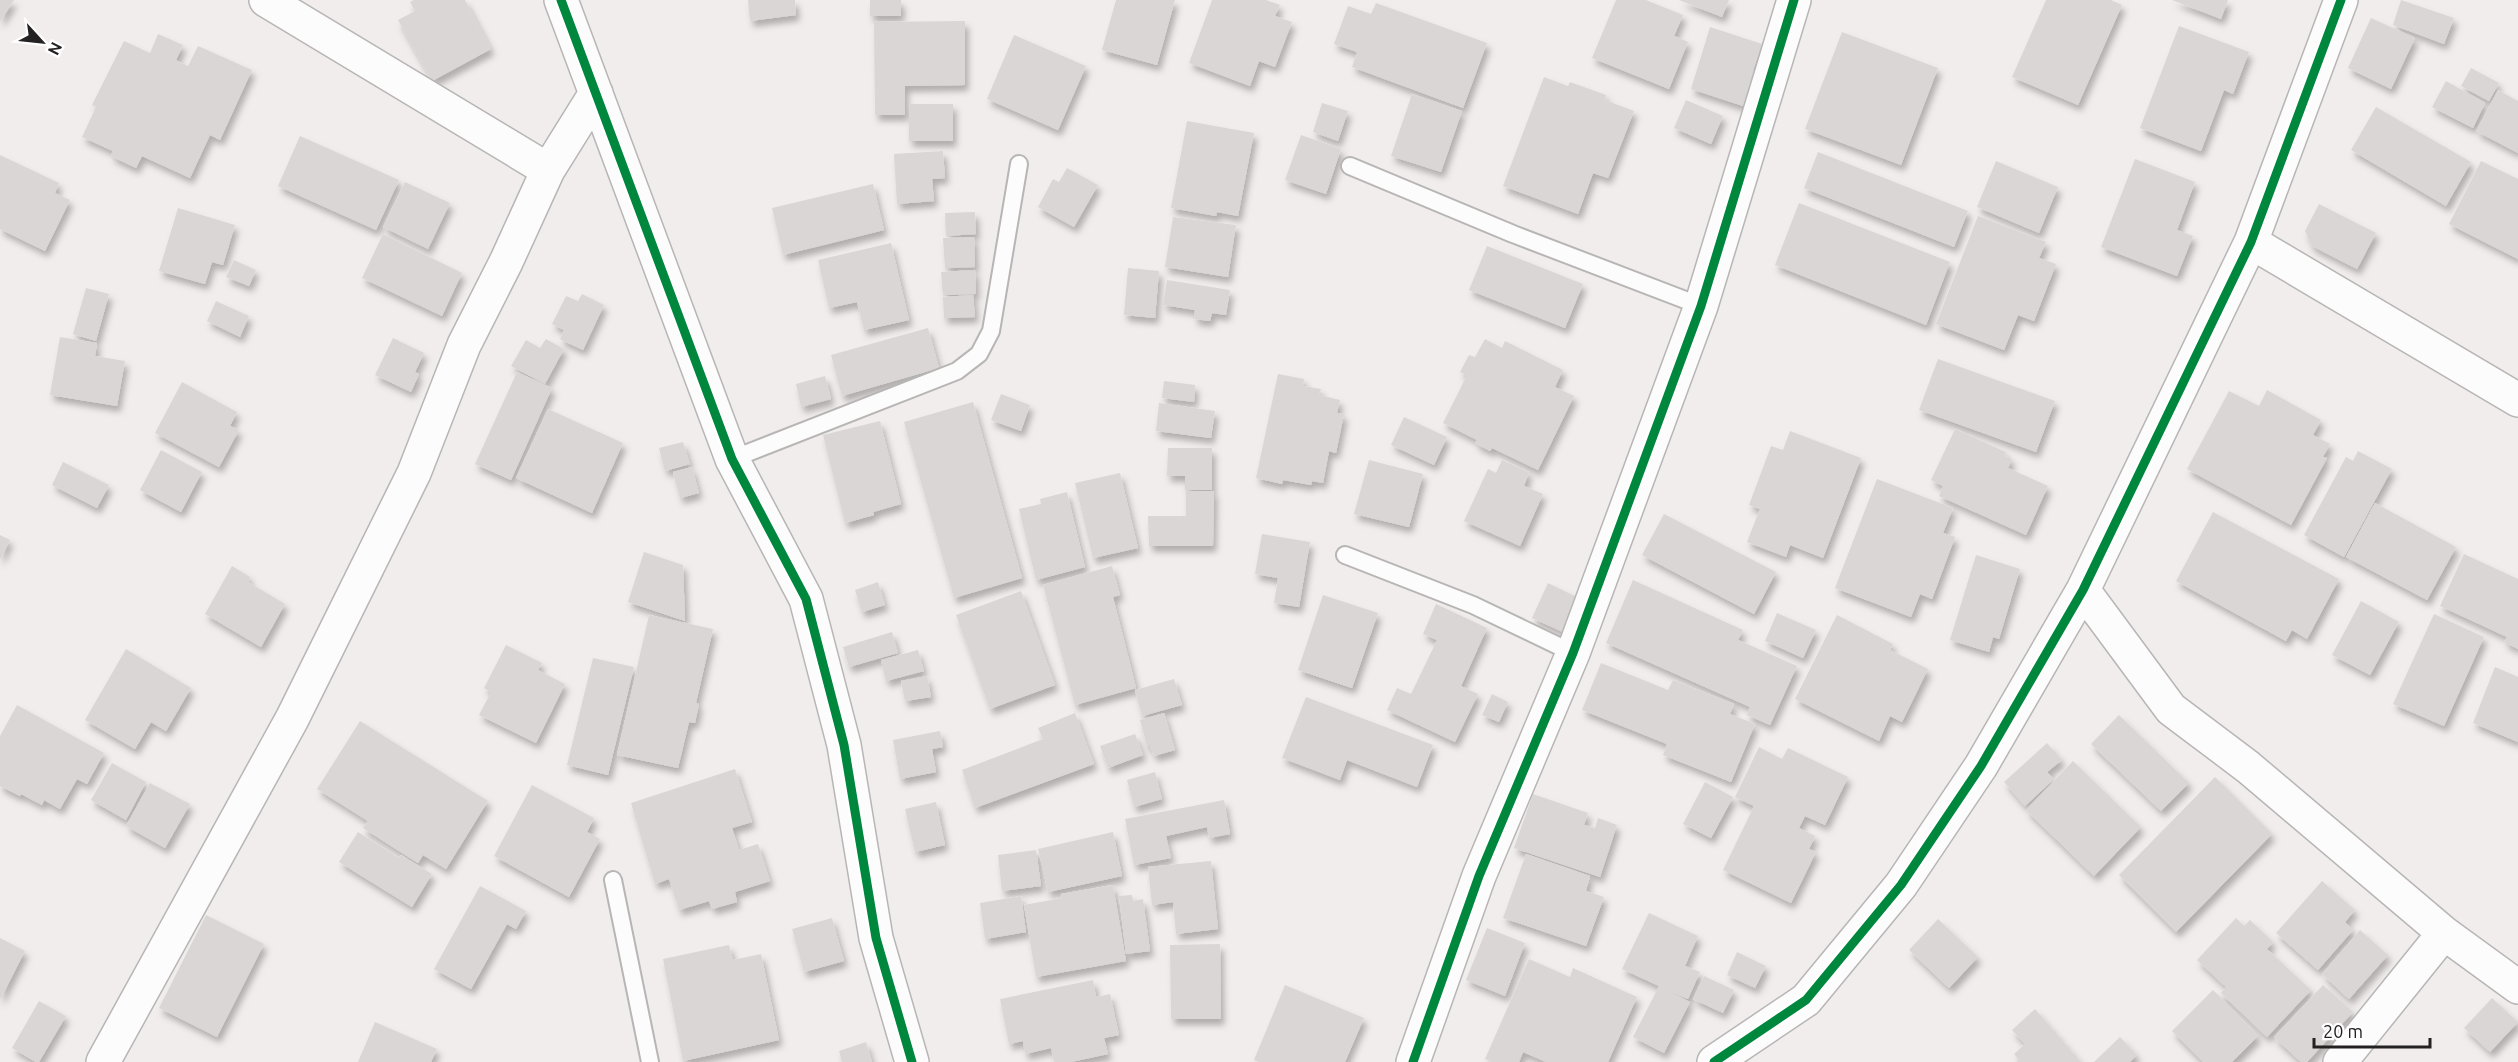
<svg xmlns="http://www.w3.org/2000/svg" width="2518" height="1062" font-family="Ubuntu,sans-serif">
<defs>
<filter id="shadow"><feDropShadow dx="3.5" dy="6" stdDeviation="3" flood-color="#0004"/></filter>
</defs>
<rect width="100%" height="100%" fill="#f2eded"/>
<path fill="#dad6d6" filter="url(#shadow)" d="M0 0H14L0 22Z
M414 0H465L491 49 432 81 398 20 415 11 410 2Z
M748 0H795L796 15 750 21Z
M870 0H901V16H870Z
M1116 0H1175L1157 65 1102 50Z
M1212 0H1266L1280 5 1275 16 1292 22 1275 67 1259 61 1250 86 1189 63Z
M1616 0H1646L1683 15 1674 36 1688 42 1669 89 1592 58Z
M1679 0H1729L1722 17Z
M2046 0H2111L2122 5 2078 105 2012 77Z
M2172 0H2228L2221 19Z
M2401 0 2454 18 2444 44 2393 25Z
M1376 3 1487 43 1463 108 1352 67 1357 52 1334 44 1348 6 1371 14Z
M2371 18 2415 38 2391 89 2348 68Z
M965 21V85L905 86V115H875L874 22Z
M2179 26 2249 52 2233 94 2224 90 2201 151 2140 128Z
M1710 27 1762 44 1753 71 1757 72 1746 107 1691 89Z
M1842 32 1938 68 1901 165 1805 129Z
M158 34 183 45 176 60 188 66 198 46 252 70 220 140 210 135 190 178 142 156 136 168 111 156 113 151 82 137 96 107 92 105 124 41 150 53Z
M1014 35 1086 66 1058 130 987 99Z
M2471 68 2499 83 2489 101 2461 86Z
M1544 77 1568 86 1570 82 1606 95 1605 100 1634 111 1608 178 1593 173 1578 214 1503 186Z
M2446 81 2485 103 2473 128 2432 107Z
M2498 90 2518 101V153L2476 131Z
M1412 94 1462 111 1441 172 1391 156Z
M1686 100 1723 116 1711 144 1674 128Z
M1322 103 1348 111 1338 141 1313 132Z
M909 104H953V141H909Z
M2376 107 2471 162 2446 206 2351 150Z
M1187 121 1254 133 1238 216 1217 212 1216 216 1171 208Z
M1301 135 1341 149 1326 194 1285 180Z
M300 136 399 180 376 230 278 186Z
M943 151 945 178 932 179 934 201 897 204 894 154Z
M1818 152 1968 211 1954 247 1804 188Z
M0 155 59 183 55 193 70 200 45 251 0 229Z
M2135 159 2195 182 2177 230 2193 236 2177 276 2101 247Z
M1996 161 2058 187 2039 233 1977 207Z
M2481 161 2518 179V259L2449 224Z
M1067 168 1098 185 1074 227 1038 207 1053 179 1059 182Z
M405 182 450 203 428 249 383 227Z
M873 184 884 230 783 255 772 208Z
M1799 203 1950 262 1926 325 1775 265Z
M2319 204 2376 233 2357 269 2312 246 2305 231Z
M178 208 235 225 223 265 212 262 205 284 159 271Z
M975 212 976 234 946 236 945 213Z
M1978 216 2046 242 2039 258 2056 264 2034 321 2018 315 2004 350 1936 324Z
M1173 217 1236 225 1228 277 1165 267Z
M383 234 462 273 442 316 362 278Z
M974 237 975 267 945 268 943 238Z
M891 243 909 320 864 330 857 302 829 308 818 260Z
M1487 246 1583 284 1565 328 1469 290Z
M234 260 256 270 249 286 226 277Z
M1128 268 1159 271 1155 318 1124 315Z
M975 270 976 294 943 295 941 272Z
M1167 280 1230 290 1226 315 1212 313 1210 321 1194 319 1195 310 1163 305Z
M86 288 109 294 96 341 73 334Z
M582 294 604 305 583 350 560 339 564 330 552 324 566 296 578 301Z
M973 295 975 317 944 318 943 297Z
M216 301 249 316 240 337 207 321Z
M928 328 939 368 842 396 831 355Z
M60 337 97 343 95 356 125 361 117 406 50 395Z
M393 338 424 353 415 372 419 374 411 392 375 375Z
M546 339 564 349 545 384 511 366 526 340 540 348Z
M1485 339 1502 348 1505 341 1563 370 1555 387 1574 396 1538 470 1492 448 1490 451 1475 443 1477 440 1443 423 1467 375 1460 372 1469 355 1475 357Z
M1938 359 2055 401 2036 452 1919 410Z
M517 372 552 388 511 480 475 464Z
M1278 374 1304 379 1303 386 1321 389 1319 395 1340 400 1337 413 1344 414 1336 453 1329 451 1323 483 1312 481 1311 485 1283 480 1282 484 1256 478Z
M825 376 831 399 801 407 796 384Z
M1164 381 1195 385 1194 402 1162 398Z
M182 382 237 412 230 426 239 430 219 467 155 433Z
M2267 390 2321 420 2313 435 2330 444 2323 457 2327 458 2291 525 2187 469 2229 391 2259 406Z
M1001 394 1030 405 1021 431 991 420Z
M973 402 1022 578 954 598 904 422Z
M1159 403 1215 411 1211 438 1156 431Z
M548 409 623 443 592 513 516 478Z
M1404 417 1447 437 1434 465 1391 445Z
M880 421 901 504 873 512 874 515 845 523 823 435Z
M1955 429 2006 452 2005 456 2012 459 2008 468 2048 486 2026 535 1939 496 1943 486 1931 480Z
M1790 431 1861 458 1823 558 1790 545 1786 557 1747 542 1760 509 1749 505 1771 446 1783 450Z
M683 442 690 464 665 471 659 448Z
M1168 448H1212V490H1185V476H1167Z
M161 450 202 472 181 512 140 490Z
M2358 451 2392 469 2344 557 2304 535 2346 457 2353 461Z
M1369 460 1423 474 1409 527 1354 514Z
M1502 460 1529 472 1524 486 1543 494 1520 546 1464 521 1488 469 1496 473Z
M63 462 109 485 97 508 52 485Z
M692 467 699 493 680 498 673 472Z
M1120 473 1138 548 1093 558 1075 483Z
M1877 479 1953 508 1943 533 1955 537 1932 599 1920 594 1911 617 1835 588Z
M1186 491H1214L1213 546H1149L1148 516H1186Z
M1067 492 1085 567 1036 580 1019 509 1041 504 1040 499Z
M2375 503 2456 547 2427 600 2346 557Z
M2213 512 2339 579 2307 639 2292 630 2286 641 2176 581Z
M1664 514 1776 572 1754 614 1642 555Z
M1262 534 1310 542 1299 607 1274 603 1278 578 1255 574Z
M0 535 10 540 0 560Z
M644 552 683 565 685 621 628 602Z
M2464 554 2518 579V649L2504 642 2507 637 2440 606Z
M1976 555 2020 569 1999 639 1993 637 1989 652 1950 640Z
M232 566 250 577 248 582 285 604 261 647 205 614Z
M1112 566 1120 595 1113 597 1136 688 1075 705 1043 585Z
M1633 580 1743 630 1738 640 1797 666 1770 725 1747 715 1750 707 1606 643Z
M878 582 885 605 862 612 855 590Z
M1548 583 1581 599 1565 633 1532 618Z
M1021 591 1055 685 990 709 956 615Z
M1323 595 1378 613 1352 688 1298 670Z
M2361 601 2399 622 2370 675 2332 655Z
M1436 604 1487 628 1461 686 1478 694 1455 742 1387 710 1397 688 1411 694 1437 640 1423 634Z
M1777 613 1816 630 1803 658 1765 641Z
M2434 614 2484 637 2444 726 2393 704Z
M649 615 713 629 696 703 699 704 695 723 689 722 678 768 617 755Z
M1837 615 1893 644 1890 650 1928 669 1902 722 1890 716 1879 741 1795 699Z
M892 632 898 653 849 667 843 647Z
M506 645 542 663 538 670 565 684 536 743 479 715 491 692 484 688Z
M126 649 191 688 166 731 151 722 135 749 85 720Z
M918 650 924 671 886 681 881 660Z
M593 658 634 667 608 775 567 765Z
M1601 663 1668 690 1673 680 1734 704 1730 714 1755 724 1731 782 1663 755 1667 744 1582 710Z
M2495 667 2518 677V742L2473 723Z
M927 676 931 697 905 701 901 681Z
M1174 679 1182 705 1142 716 1135 690Z
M1492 694 1508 702 1499 722 1482 715Z
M1306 697 1433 745 1417 787 1347 760 1340 780 1282 758Z
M17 705 104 753 87 784 77 779 60 809 44 800 42 805 21 794 20 796 0 786V736Z
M1075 713 1094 764 975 808 962 770 1043 739 1038 728Z
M1164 713 1175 750 1154 756 1150 746H1147L1140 720Z
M2119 715 2189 783 2161 811 2091 744Z
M360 721 488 801 446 869 423 855 418 863 363 828 368 821 317 789Z
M940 731 943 747 932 749 936 772 900 779 893 740Z
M1135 734 1143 755 1108 768 1100 746Z
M2047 743 2062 760 2047 772 2054 779 2025 806 2004 782Z
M1759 747 1782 759 1788 748 1848 777 1825 825 1805 816 1799 828 1815 836 1809 849 1816 852 1791 903 1723 870 1754 806 1735 797Z
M2073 761 2141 827 2094 876 2026 810Z
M112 763 146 782 126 820 91 800Z
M735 769 752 822 732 828 739 850 758 844 770 881 735 892 737 902 712 909 709 901 679 910 669 879 655 884 631 803Z
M1155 772 1162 799 1134 807 1127 780Z
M2215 777 2272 834 2176 932 2119 875Z
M1705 782 1733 797 1711 838 1683 824Z
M150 783 190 804 165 848 126 826Z
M532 785 594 818 587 832 600 839 569 897 494 856Z
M1533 794 1588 813 1584 825 1595 828 1598 818 1617 825 1600 877 1514 848Z
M1224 800 1230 834 1209 838 1207 827 1166 836 1171 858 1134 865 1125 819Z
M936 802 945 845 915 852 905 809Z
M358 832 399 858 401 855 432 874 412 907 339 862Z
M1113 832 1122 876 1048 892 1038 849Z
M1036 850 1041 886 1002 891 998 855Z
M1526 854 1590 876 1586 891 1604 897 1586 946 1503 918Z
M1211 861 1218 929 1176 934 1173 902 1152 905 1148 867Z
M2322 881 2355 910 2345 922 2353 930 2318 970 2276 933Z
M1113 885 1126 961 1036 977 1024 905 1062 898 1061 894Z
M480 886 526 911 516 929 507 924 471 989 434 969Z
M1132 895 1133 901 1143 899 1150 951 1126 954 1119 896Z
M1021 896 1026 932 985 939 980 903Z
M1649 913 1698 936 1685 966 1700 972 1688 999 1672 993 1690 1002 1664 1053 1633 1037 1659 986 1622 969Z
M206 915 264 944 217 1037 159 1008Z
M832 918 844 961 804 972 792 929Z
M2236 918 2244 926 2250 920 2273 942 2267 949 2311 990 2267 1037 2221 993 2226 987 2197 960Z
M1938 919 1978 957 1949 988 1909 950Z
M1487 928 1525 943 1505 996 1466 980Z
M2360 930 2388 955 2349 999 2322 974Z
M0 938 25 951 0 1000Z
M1220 944 1221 1019H1171L1170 945Z
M729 945 733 960 761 954 779 1040 683 1061 663 959Z
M1737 952 1766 966 1755 988 1727 975Z
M1529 959 1570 977 1573 968 1637 997 1608 1062H1546L1523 1052 1519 1062H1492L1485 1059Z
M1704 976 1734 990 1723 1013 1693 999Z
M1093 980 1096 997 1110 994 1119 1035 1104 1038 1108 1054 1071 1062H1054L1051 1048 1025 1054 1023 1041 1009 1044 1000 999Z
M1285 985 1364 1018 1345 1062H1259L1254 1060Z
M2323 985 2353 1012 2307 1062H2301L2274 1037Z
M2213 990 2258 1036 2232 1062H2203L2172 1031Z
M2492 998 2518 1022 2490 1052 2464 1028Z
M39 1001 66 1016 39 1062H36L12 1048Z
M2035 1009 2081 1062H2021L2014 1054 2025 1044 2012 1030Z
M375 1022 437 1049 431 1062H358Z
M2120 1037 2137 1055 2130 1062H2094Z
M866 1042 872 1062H842L839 1051Z"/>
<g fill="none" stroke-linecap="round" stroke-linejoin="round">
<g stroke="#b8b5b5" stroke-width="20">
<path id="lane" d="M1350 166 1513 234 1701 306
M732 459 957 371 979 354 991 331 1019 164
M1345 555 1473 605 1573 653
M613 880 650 1062"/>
</g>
<g stroke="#b8b5b5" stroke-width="36">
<path id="street" d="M266 0 548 170
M561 0 732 459 806 599 844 745 876 938 912 1062
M2251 242 2518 400
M2083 590 2171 709 2248 767 2444 933
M103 1062 292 719 414 473 464 345 506 262 548 170 596 93
M1413 1062 1479 876 1573 653 1701 306 1794 0
M1714 1062 1806 1000 1901 885 1981 766 2083 590 2251 242 2341 0
M2340 1062 2444 933 2518 987"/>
</g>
<use href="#lane" stroke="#fdfcfc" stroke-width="16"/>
<use href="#street" stroke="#fdfcfc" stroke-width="33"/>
<g stroke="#fff" stroke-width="13">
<path id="cycleway" d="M561 0 732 459 806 599 844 745 876 938 912 1062
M1413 1062 1479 876 1573 653 1701 306 1794 0
M1714 1062 1806 1000 1901 885 1981 766 2083 590 2251 242 2341 0"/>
</g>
<use href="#cycleway" stroke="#00873e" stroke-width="9"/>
</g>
<g transform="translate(42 42) rotate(117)" stroke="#ffffff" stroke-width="4.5" paint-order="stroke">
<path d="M0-4.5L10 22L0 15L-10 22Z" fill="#232121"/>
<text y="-9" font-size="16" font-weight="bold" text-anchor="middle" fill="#232121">N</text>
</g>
<path d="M2314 1038v9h116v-9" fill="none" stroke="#232121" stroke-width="3"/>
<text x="2323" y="1038" font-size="18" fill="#232121" stroke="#ffffff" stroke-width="4.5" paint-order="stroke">20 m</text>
</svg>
